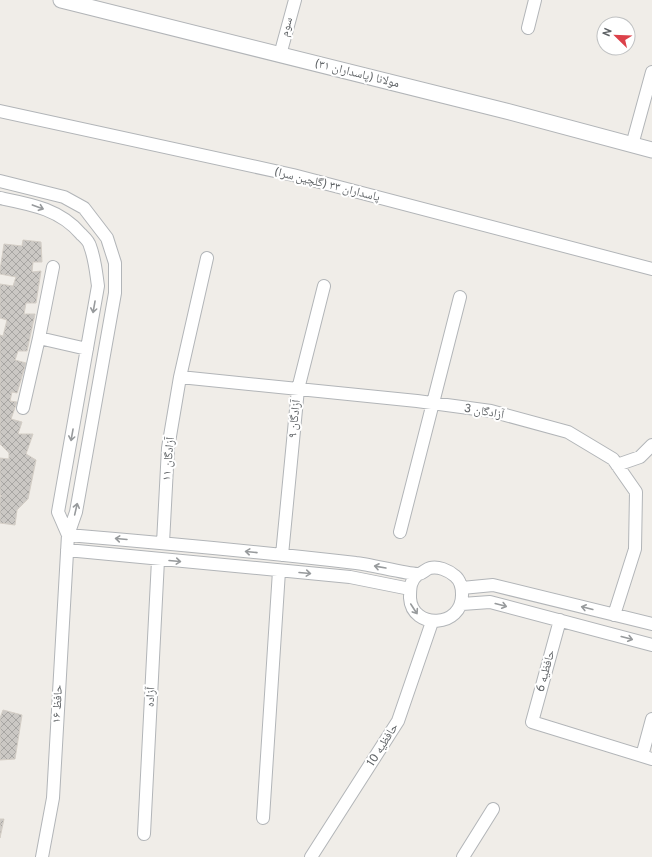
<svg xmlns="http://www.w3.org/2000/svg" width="652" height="857" font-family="Overpass,'Noto Naskh Arabic',sans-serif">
<defs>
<pattern id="building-cross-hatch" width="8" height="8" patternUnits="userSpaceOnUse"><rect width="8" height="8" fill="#cbc8c4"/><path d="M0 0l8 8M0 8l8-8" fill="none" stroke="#a8a6a3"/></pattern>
</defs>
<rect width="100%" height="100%" fill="#f0ede8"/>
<path fill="url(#building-cross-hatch)" stroke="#d4cec6" d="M23 240 41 242 42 262H33L32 272 41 271 36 303H26L24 314H35L27 351H18L15 360 26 363 17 393 12 392 10 401 17 402 11 419 22 422 18 434H33L26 454 36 460 28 499 17 510 15 525 0 523V497L2 496 0 495V458L9 459V453L0 444V335L3 336 7 320 0 318V284L13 286 16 277 0 274V270L4 244 22 246Z
M3 710 22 715 15 759 0 760V718Z
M0 819H4L0 838Z"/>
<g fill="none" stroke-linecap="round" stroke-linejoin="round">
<g stroke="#b2b5b8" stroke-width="14">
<path id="minor" d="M528 28 535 0
M280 55 295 0
M0 111 293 175 652 269
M632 145 652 72
M0 181 64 197 84 208 107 238 115 263V293L76 512 68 535 58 512 98 286C96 272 95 259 90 246 89 241 84 237 81 234 60 209 30 204 0 198
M39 338 53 267
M180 377 417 401 491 411 568 432 613 459 636 492 635 549 614 615
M23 408 39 338 87 349
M617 465 640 457 652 445
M400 532 460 297
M163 543 168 448 180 377 207 258
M67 550 350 577 410 589
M282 555 298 389 324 286
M462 588 493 585 652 624
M462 604 490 602 652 645
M560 620 532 722 652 759
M642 756 652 719
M263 818 279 571
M144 834 158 560
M42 857 53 798 68 535C164 543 260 552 356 563 369 564 410 575 419 574 423 573 426 569 430 568 438 566 448 570 455 576 460 580 462 588 462 594 463 628 412 630 410 598 410 588 410 581 418 574
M311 857 398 721 432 622
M463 857 493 809"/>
</g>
<g stroke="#b2b5b8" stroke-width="17">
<path id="tertiary" d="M61 0 506 111 652 150"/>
</g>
<use href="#minor" stroke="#fff" stroke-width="12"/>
<use href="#tertiary" stroke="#fff" stroke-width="15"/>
</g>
<defs><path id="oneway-shaft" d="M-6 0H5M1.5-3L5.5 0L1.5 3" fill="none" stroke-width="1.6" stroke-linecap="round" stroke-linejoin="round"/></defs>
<g stroke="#979a9c">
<use href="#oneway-shaft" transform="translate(38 207) rotate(20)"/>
<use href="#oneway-shaft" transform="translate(94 307) rotate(100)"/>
<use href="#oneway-shaft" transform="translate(72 435) rotate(100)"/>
<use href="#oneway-shaft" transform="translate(76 509) rotate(-77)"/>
<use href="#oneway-shaft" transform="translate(121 539) rotate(-175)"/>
<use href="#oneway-shaft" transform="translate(251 552) rotate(-174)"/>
<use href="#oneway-shaft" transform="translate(175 561) rotate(5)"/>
<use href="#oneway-shaft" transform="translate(380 567) rotate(-170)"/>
<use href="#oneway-shaft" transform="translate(305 573) rotate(5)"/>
<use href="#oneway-shaft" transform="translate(501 605) rotate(15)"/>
<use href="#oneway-shaft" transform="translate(587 608) rotate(-166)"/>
<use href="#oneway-shaft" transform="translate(414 609) rotate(57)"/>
<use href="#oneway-shaft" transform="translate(627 638) rotate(15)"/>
</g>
<g text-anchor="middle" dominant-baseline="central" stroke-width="4" stroke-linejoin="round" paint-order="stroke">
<g font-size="12" fill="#5f6366" stroke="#fff">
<text transform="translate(287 27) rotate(-75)">سوم</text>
<text transform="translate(357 74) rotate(14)">مولانا (پاسداران ۳۱)</text>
<text transform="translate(327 185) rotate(14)">پاسداران ۳۳ (گلچین سرا)</text>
<text transform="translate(484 412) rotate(10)">آزادگان 3</text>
<text transform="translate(295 419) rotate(-84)">آزادگان ۹</text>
<text transform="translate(169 459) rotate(-85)">آزادگان ۱۱</text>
<text transform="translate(546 671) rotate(-75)">حافظیه 6</text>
<text transform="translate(151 697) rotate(-87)">آزاده</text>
<text transform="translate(58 704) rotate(-87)">حافظ ۱۶</text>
<text transform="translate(383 745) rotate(-58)">حافظیه 10</text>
</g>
</g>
<g transform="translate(616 36) rotate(293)"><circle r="19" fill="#ffffff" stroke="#bfc1c2"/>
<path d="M0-3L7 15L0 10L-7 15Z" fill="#dc414a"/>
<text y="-6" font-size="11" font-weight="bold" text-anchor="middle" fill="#5f6366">N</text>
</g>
</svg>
